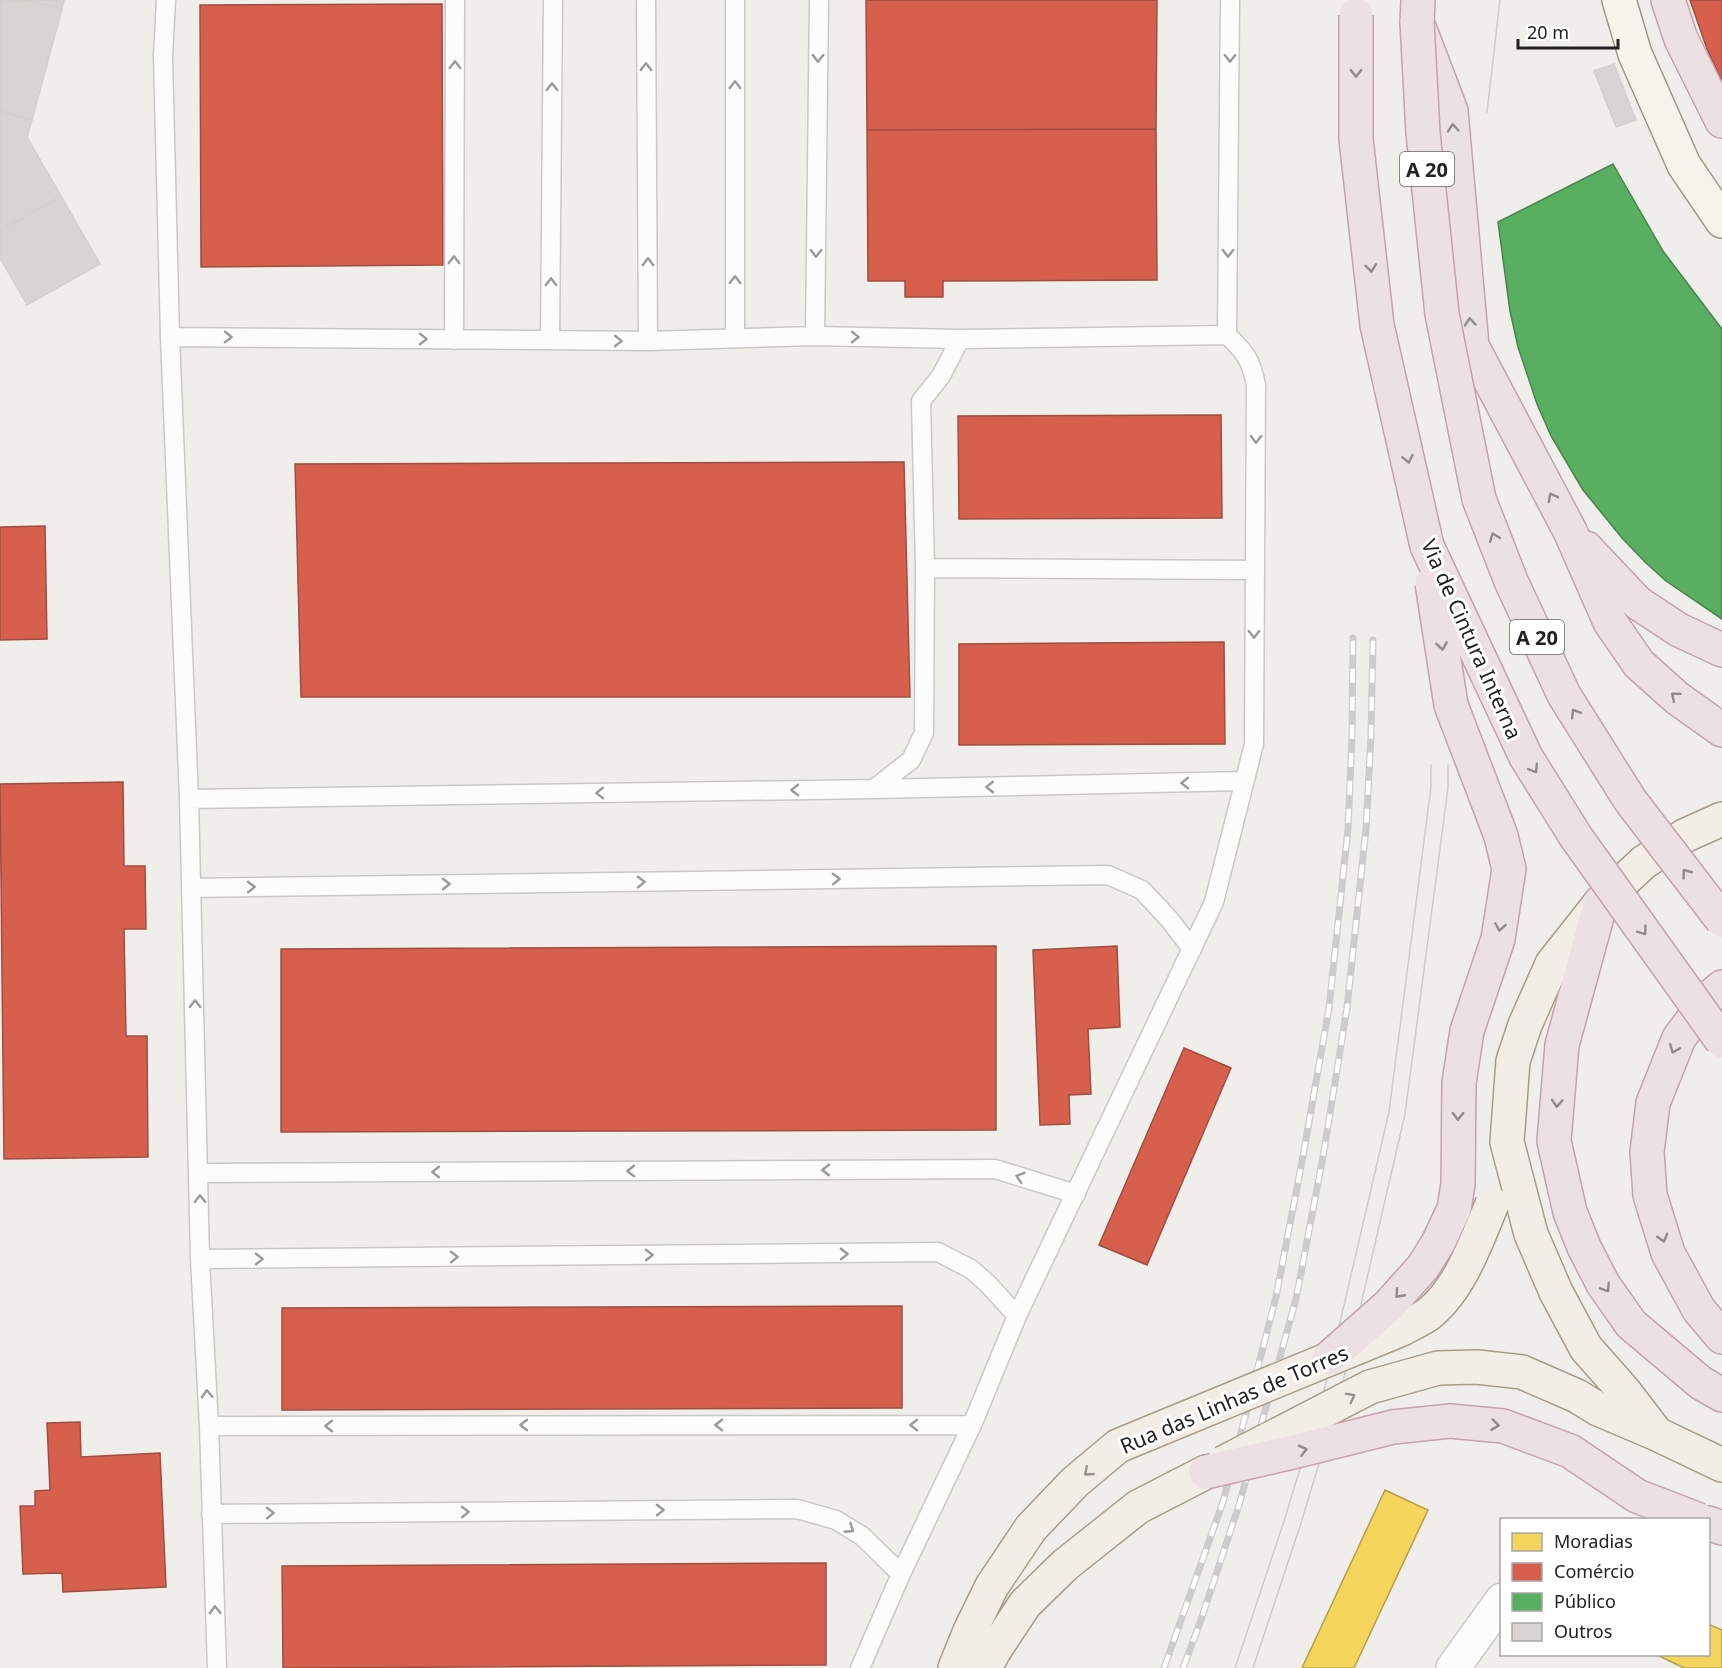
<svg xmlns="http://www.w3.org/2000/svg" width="1722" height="1668" font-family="'Noto Sans',sans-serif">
<rect width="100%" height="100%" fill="#f0eeeb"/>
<path fill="#f6d55c" stroke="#b69f4b" stroke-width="1.5" d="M1385 1490 1428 1510 1354 1668H1302Z
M1708 1624 1722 1630V1668H1684L1655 1654H1708Z"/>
<path fill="#d6604d" stroke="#a04d40" stroke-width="1.5" d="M866 0H1157L1156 129 867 130Z
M1690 0H1722V81L1707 49Z
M442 4 443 265 201 267 200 5Z
M1156 129 1157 280 943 281V297H905V281H868L867 130Z
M1221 415 1222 518 959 519 958 416Z
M904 462 910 697H301L295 464Z
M45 526 47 639 0 640V527Z
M1224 642 1225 744 959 745V644Z
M123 782 124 866H145L146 929H124L126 1036H147L148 1157 4 1159 0 784Z
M996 946V1130L281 1132V949Z
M1117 946 1120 1027 1088 1029 1091 1094 1069 1095 1070 1124 1040 1125 1033 950Z
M1184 1048 1231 1068 1147 1265 1099 1245Z
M902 1306V1408L282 1410V1308Z
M80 1422 81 1457 160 1453 166 1587 63 1592 62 1573 23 1574 20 1506H35V1491L50 1490 47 1423Z
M826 1563V1665L283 1668 282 1566Z"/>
<path fill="#5aae61" stroke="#49844e" stroke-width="1.5" d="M1613 164 1663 251 1722 329V619L1666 581 1645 562 1622 538 1583 490 1551 436 1537 404 1518 347 1510 311 1498 222Z"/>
<path fill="#d7d4d2" stroke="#d3d0cc" stroke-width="1.5" d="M0 0H27L62 9 32 120 0 111Z
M27 0H64L62 9Z
M1614 64 1636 120 1616 127 1594 71Z
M0 111 32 120 27 137 61 196 0 231Z
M61 196 100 264 27 305 0 258V231Z"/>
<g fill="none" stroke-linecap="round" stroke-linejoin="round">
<g stroke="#c9c8c7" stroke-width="21">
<path id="service" d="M166 0 163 57 170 337 189 799 200 1259 209 1426 217 1668
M646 0 648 341
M735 0V338
M815 336 819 0
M170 337 648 341 815 336 960 339 1227 335
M454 340 455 0
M550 340 553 0
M925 568 1254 570
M874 789 911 760 924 733 925 568 921 401 941 376 960 339
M189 799 874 789 1243 781
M192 888 1108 875 1142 890 1169 919 1192 949
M199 1173 995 1169 1076 1194
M200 1259 938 1252 971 1269 988 1284 1017 1316
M209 1426 972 1425
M211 1514 797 1509 836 1520 862 1536 901 1574
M860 1668 901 1574 972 1425 1017 1316 1214 902 1254 744 1256 385C1251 360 1246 353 1227 335L1230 0"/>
</g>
<g stroke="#c9c8c7" stroke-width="36">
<path id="minor" d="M1453 1668 1502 1600"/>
</g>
<g stroke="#999a82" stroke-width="36">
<path id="secondary" d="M1619 0 1635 54 1684 165 1722 221"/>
</g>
<g stroke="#a79c86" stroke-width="36">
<path id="primary" d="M1577 1396 1598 1409 1657 1434 1722 1465
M1657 1434 1624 1391 1586 1348 1556 1292 1531 1234 1507 1142 1513 1061 1525 1025 1552 964 1601 902 1644 862 1686 835 1722 819
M955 1668 970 1631 992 1586 1031 1528
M985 1668 994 1651 1025 1604 1065 1565 1138 1507 1206 1472"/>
</g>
<g stroke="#c5a2ac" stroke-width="36">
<path id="motorway" d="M1418 0 1417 22 1451 111 1472 346 1570 531 1610 622 1639 664 1677 698 1722 730
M1668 0 1681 39 1722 121
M1586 548 1638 603 1679 630 1722 650
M1601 902 1562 1045 1554 1141 1570 1212 1584 1247 1603 1284 1631 1324 1701 1383 1722 1395
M1722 987 1709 998 1679 1038 1653 1103 1647 1152 1650 1195 1668 1253 1699 1310 1722 1337
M1708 1523 1722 1528"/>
</g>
<use href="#service" stroke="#fdfcfc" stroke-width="18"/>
<use href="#minor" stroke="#fdfcfc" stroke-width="33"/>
<use href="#secondary" stroke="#f4f4ed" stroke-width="33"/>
<use href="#primary" stroke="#f3ede7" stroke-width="33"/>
<use href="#motorway" stroke="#ece0e2" stroke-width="33"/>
<path stroke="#ccc" stroke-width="1.5" d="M1487 112 1500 0
M1235 1668 1284 1521 1324 1391 1389 1112 1431 787V765
M1253 1668 1300 1526 1340 1395 1405 1114 1448 788V765"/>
<g stroke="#ccc" stroke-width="7">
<path id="rail" d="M1164 1668 1223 1502 1276 1297 1303 1156 1329 1008 1348 829 1352 736 1353 638
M1183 1668 1201 1620 1239 1505 1296 1299 1323 1157 1347 1008 1366 829 1371 736 1373 640"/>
</g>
<use href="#rail" stroke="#fff" stroke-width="4.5" stroke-dasharray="14" stroke-linecap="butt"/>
<g stroke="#a79c86" stroke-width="36" stroke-linecap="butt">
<path id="primary-bridge" d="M1223 1463 1370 1387 1438 1368 1477 1367 1522 1372 1577 1396
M1031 1528 1075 1482 1118 1446 1402 1329C1411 1324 1422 1319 1430 1313 1461 1287 1477 1240 1492 1204"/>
</g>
<g stroke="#c5a2ac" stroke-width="36" stroke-linecap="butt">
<path id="motorway-bridge" d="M1356 15V139L1377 325 1427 546 1526 757 1576 837 1722 1041
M1417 22 1423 133 1442 314 1479 499 1511 581 1564 695 1630 800 1722 920
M1329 1358 1389 1305 1423 1267 1438 1243 1454 1209 1458 1184 1459 1083 1467 1031 1498 939 1509 869 1501 836 1451 705 1432 583
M1206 1472 1293 1452 1393 1427 1450 1421 1503 1426 1570 1451 1637 1496 1699 1520"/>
</g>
<use href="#primary-bridge" stroke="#f3ede7" stroke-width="33"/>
<use href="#motorway-bridge" stroke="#ece0e2" stroke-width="33"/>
</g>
<defs><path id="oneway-chevron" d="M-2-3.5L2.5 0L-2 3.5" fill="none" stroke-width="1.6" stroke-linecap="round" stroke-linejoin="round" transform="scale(1.5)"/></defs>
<g stroke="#9a9a9a">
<use href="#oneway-chevron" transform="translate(818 58) rotate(91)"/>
<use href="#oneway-chevron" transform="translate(1230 58) rotate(91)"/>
<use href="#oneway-chevron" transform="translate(455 65) rotate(-90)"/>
<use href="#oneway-chevron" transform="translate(646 67) rotate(-90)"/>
<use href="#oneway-chevron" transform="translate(735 85) rotate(-90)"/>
<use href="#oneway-chevron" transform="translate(552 87) rotate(-90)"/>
<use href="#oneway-chevron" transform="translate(816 253) rotate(91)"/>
<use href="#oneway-chevron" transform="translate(1228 253) rotate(91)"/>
<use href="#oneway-chevron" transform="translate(454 260) rotate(-90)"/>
<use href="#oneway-chevron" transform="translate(648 262) rotate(-90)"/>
<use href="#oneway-chevron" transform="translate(735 280) rotate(-90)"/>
<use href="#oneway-chevron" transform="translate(551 282) rotate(-90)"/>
<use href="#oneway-chevron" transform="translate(228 337) rotate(1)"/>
<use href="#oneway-chevron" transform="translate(855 337) rotate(1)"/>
<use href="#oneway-chevron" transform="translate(423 339) rotate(1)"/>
<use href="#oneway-chevron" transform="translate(618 341) rotate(1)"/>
<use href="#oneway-chevron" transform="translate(1256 439) rotate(91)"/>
<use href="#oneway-chevron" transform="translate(1254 634) rotate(90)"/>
<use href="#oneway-chevron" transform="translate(1185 783) rotate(179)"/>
<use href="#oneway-chevron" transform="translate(990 787) rotate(179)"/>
<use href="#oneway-chevron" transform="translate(795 790) rotate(179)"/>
<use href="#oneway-chevron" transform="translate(600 793) rotate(179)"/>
<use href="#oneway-chevron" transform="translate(836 879) rotate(-1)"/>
<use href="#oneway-chevron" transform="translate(641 882) rotate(-1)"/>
<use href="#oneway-chevron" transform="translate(446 884) rotate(-1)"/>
<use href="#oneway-chevron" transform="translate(251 887) rotate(-1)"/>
<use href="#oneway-chevron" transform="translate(195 1004) rotate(-91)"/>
<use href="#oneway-chevron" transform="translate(826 1170) rotate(180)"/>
<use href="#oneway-chevron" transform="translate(631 1171) rotate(180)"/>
<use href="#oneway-chevron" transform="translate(436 1172) rotate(180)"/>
<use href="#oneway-chevron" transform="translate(1020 1177) rotate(-163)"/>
<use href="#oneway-chevron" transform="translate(200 1199) rotate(-91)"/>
<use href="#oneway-chevron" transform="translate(844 1254) rotate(-1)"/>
<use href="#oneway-chevron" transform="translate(649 1255) rotate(-1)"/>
<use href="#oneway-chevron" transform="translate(454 1257) rotate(-1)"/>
<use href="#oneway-chevron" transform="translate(259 1259) rotate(-1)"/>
<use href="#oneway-chevron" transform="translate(207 1394) rotate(-93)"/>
<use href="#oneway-chevron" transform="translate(524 1425) rotate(180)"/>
<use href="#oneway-chevron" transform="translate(719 1425) rotate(180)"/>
<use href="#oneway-chevron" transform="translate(914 1425) rotate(180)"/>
<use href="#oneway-chevron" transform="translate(329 1426) rotate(180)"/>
<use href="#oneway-chevron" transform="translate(660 1510) rotate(-1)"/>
<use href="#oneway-chevron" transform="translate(465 1512) rotate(-1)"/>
<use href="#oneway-chevron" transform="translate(270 1513) rotate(-1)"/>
<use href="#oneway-chevron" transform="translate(850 1529) rotate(33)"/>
<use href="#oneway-chevron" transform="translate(215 1610) rotate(-92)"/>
</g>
<g stroke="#918a8c">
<use href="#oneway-chevron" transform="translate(1356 73) rotate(90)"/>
<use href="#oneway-chevron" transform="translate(1453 128) rotate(-95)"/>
<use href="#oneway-chevron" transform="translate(1371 268) rotate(83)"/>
<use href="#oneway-chevron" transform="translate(1470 322) rotate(-95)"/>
<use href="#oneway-chevron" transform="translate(1408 459) rotate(78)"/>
<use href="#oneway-chevron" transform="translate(1552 497) rotate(-118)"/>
<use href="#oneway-chevron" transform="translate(1494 537) rotate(-111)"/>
<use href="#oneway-chevron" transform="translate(1442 646) rotate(81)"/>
<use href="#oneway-chevron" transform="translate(1675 696) rotate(-140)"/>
<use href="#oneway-chevron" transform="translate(1575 713) rotate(-122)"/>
<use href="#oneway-chevron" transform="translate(1534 769) rotate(58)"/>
<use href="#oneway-chevron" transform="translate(1686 873) rotate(-127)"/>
<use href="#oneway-chevron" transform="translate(1500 927) rotate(99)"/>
<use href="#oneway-chevron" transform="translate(1643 931) rotate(54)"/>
<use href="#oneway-chevron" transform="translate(1674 1049) rotate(112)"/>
<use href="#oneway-chevron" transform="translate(1557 1103) rotate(94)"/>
<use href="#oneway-chevron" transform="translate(1458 1116) rotate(91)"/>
<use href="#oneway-chevron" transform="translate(1663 1238) rotate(73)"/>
<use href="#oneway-chevron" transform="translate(1606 1288) rotate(57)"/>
<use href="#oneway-chevron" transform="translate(1399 1294) rotate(132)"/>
<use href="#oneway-chevron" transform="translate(1495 1425) rotate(7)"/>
<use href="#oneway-chevron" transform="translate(1303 1450) rotate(-14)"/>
</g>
<g stroke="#95928e">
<use href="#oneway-chevron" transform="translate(1351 1397) rotate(-27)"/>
<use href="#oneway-chevron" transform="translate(1088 1472) rotate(139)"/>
</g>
<g text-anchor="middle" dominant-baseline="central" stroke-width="6" stroke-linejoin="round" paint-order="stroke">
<g fill="#fff" stroke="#646464" stroke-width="1.5">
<rect x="1400" y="152" width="54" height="34" rx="4.5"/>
<rect x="1510" y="620" width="54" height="34" rx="4.5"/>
</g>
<g font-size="20" font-weight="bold" fill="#222">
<text x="1427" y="169">A 20</text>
<text x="1537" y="637">A 20</text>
</g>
<g font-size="21" fill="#222" stroke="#fff">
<text transform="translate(1472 639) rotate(66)">Via de Cintura Interna</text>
<text transform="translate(1234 1399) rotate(-23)">Rua das Linhas de Torres</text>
</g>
</g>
<rect x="1500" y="1518" width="210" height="138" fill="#ffffff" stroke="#a7a7a7" stroke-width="1.5"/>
<rect x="1512" y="1533" width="30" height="18" fill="#f6d55c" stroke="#a7a7a7" stroke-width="1.5"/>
<text x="1554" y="1548" font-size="18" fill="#222222">Moradias</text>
<rect x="1512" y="1563" width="30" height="18" fill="#d6604d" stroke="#a7a7a7" stroke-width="1.5"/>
<text x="1554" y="1578" font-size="18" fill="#222222">Comércio</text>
<rect x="1512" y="1593" width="30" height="18" fill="#5aae61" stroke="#a7a7a7" stroke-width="1.5"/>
<text x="1554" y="1608" font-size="18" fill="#222222">Público</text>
<rect x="1512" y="1623" width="30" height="18" fill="#d7d4d2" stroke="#a7a7a7" stroke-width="1.5"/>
<text x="1554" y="1638" font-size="18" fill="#222222">Outros</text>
<path d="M1518 39v9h100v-9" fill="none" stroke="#222222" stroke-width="3"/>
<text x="1527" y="39" font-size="18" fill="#222222" stroke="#ffffff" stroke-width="4.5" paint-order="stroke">20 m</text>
</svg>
